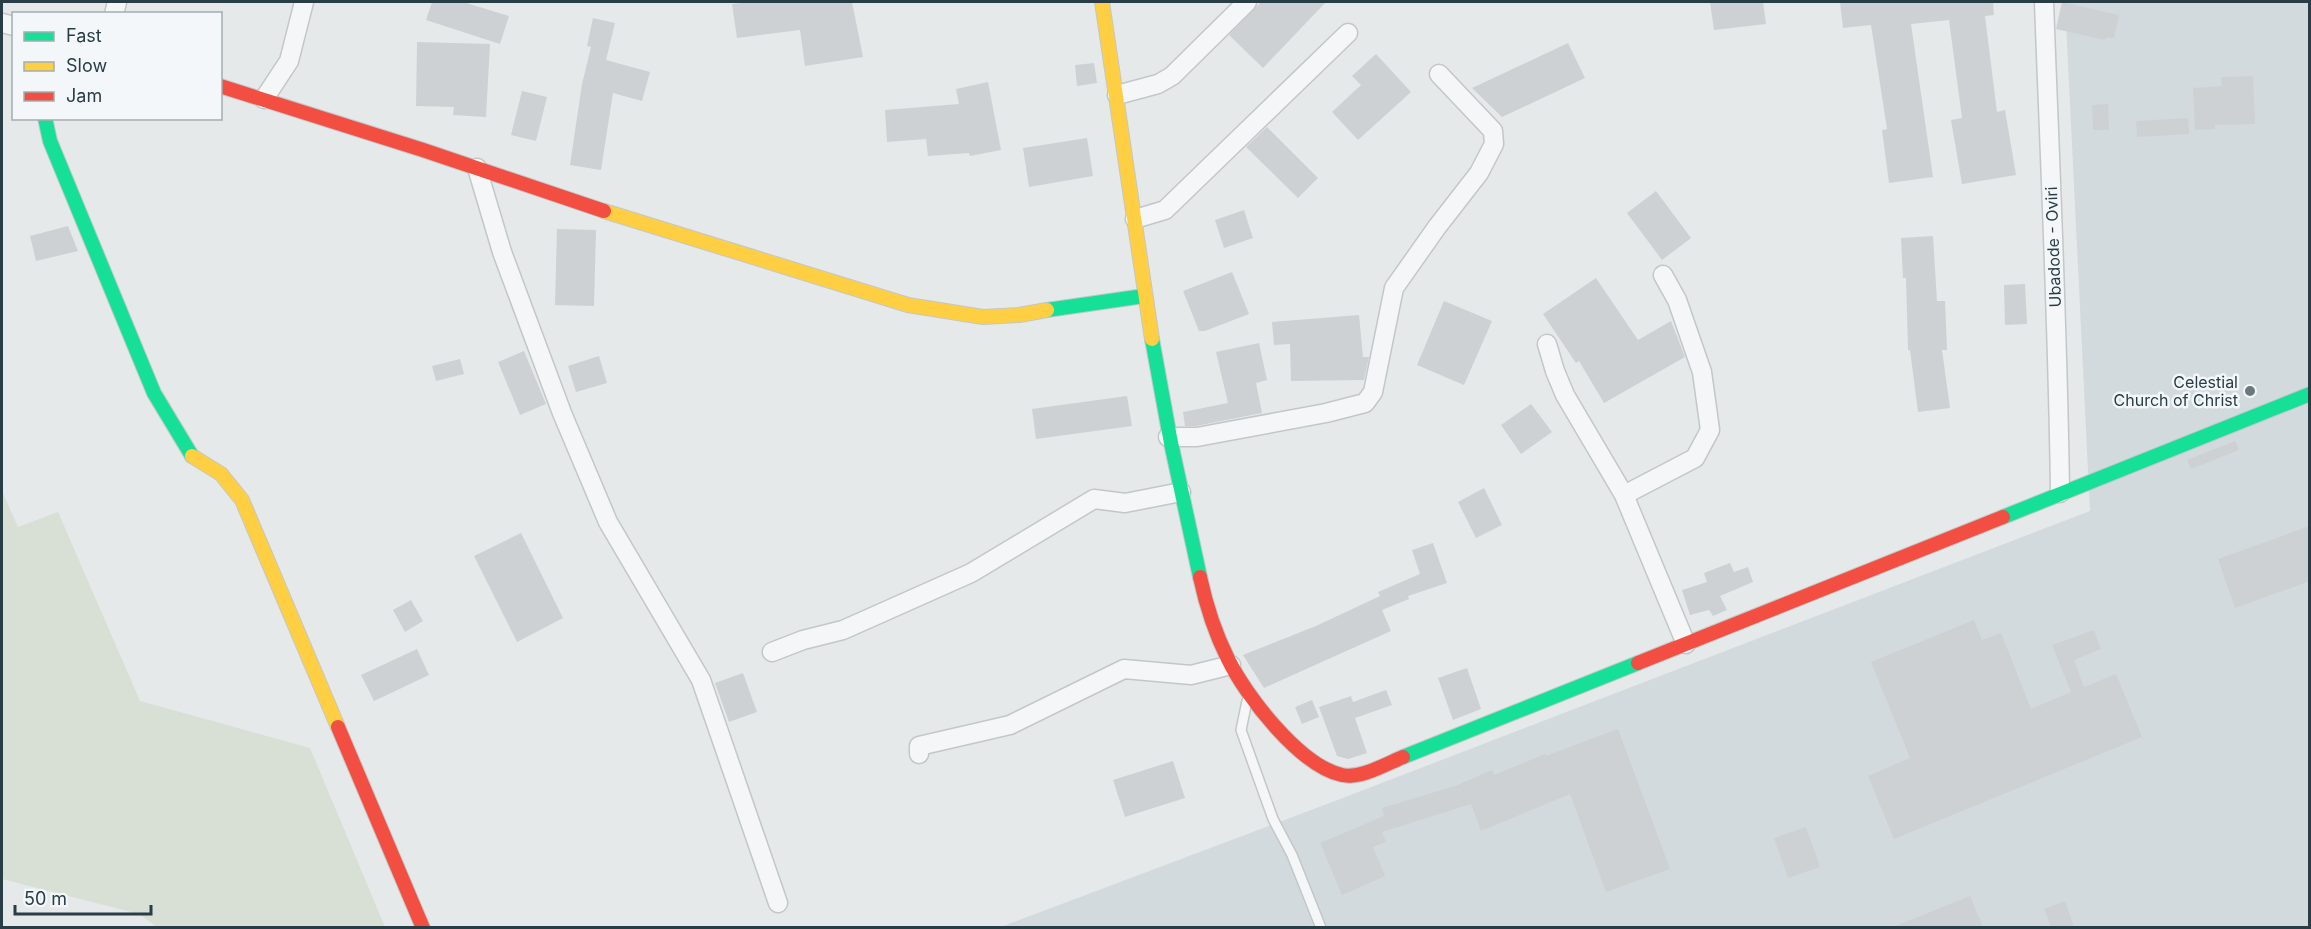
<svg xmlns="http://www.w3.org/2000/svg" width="2311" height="929" font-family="Inter,sans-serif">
<rect width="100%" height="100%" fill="#e5e9ea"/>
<path fill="#d2dadd" d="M2065 2H2309V927L998 928 1327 804 2090 511Z"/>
<path fill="#d8dfd5" d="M2 491 18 527 58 512 140 701 310 748 385 927H157L139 914 2 879Z"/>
<path fill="#cdd1d3" d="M432 2H463L509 16 500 44 426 20Z
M752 2H852L863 57 805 66 800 30 737 38 732 4Z
M1261 2H1326L1263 68 1229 35Z
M1710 2H1763L1766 24 1714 30Z
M1840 2H1993L1994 15 1985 16 1997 112 2005 110 2016 175 1962 184 1951 120 1962 118 1949 20 1911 24 1933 177 1889 183 1882 130 1887 129 1871 25 1843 28Z
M2062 2 2119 15 2114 38H2105V40L2056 29Z
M593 18 615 23 606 60 650 72 642 101 613 93 601 170 570 165 582 84 591 47 587 46Z
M417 42 490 44 486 117 453 115 454 107 416 106Z
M1568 43 1585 78 1502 117 1472 88Z
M1376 54 1411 92 1358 140 1332 112 1361 85 1352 76Z
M1094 63 1097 83 1077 86 1075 65Z
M2253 76 2255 124 2215 125V129L2195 130 2193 88 2222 86 2221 77Z
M988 82 1001 150 970 156 969 153 928 156 926 139 887 142 885 110 959 104 956 89Z
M522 91 547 97 536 141 511 135Z
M2108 104 2109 130H2093L2092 105Z
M2188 118 2189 134 2137 137 2136 121Z
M1267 127 1318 178 1298 198 1246 147Z
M1087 138 1093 176 1029 187 1023 148Z
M1656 191 1691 238 1662 260 1627 213Z
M1244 210 1253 238 1224 248 1215 220Z
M68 226 78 251 36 261 30 236Z
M557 229 596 230 594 306 555 305Z
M1933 236 1937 301H1945L1947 350H1942L1950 408 1918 412 1910 350H1908L1906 278H1903L1901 238Z
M1232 272 1249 314 1205 331H1199L1183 291Z
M1596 278 1638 340 1671 321 1685 357 1604 403 1579 361 1576 363 1543 314Z
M2025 284 2027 324 2005 325 2004 285Z
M1444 301 1492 321 1464 385 1417 365Z
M1359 315 1363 357H1369L1364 380 1291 381 1290 344 1274 345 1272 322Z
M1259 343 1267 380 1256 383 1262 413 1196 426H1185L1183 412 1228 403 1216 352Z
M524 351 546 404 520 415 498 362Z
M599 356 607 383 576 392 568 366Z
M460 359 464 374 436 381 432 366Z
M1127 396 1132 426 1036 439 1032 409Z
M1531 404 1552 432 1521 454 1501 425Z
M2235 441 2239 450 2191 469 2187 460Z
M1484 488 1502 525 1476 538 1458 502Z
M2310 526V581L2235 608 2218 559Z
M521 533 563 618 517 642 474 556Z
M1433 543 1447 583 1408 596 1409 599 1382 610 1391 631 1264 688 1243 655 1316 626 1380 596 1378 592 1420 574 1412 550Z
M1730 563 1734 572 1748 567 1753 582 1720 596 1727 610 1713 616 1709 610 1690 615 1682 590 1707 582 1704 573Z
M411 600 423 621 405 632 393 610Z
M1974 620 1982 640 2001 633 2031 709 2071 692 2052 645 2094 630 2101 649 2074 660 2084 687 2116 674 2142 737 1894 839 1868 776 1910 758 1871 662Z
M417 649 429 675 374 701 361 675Z
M1467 668 1481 709 1453 720 1438 678Z
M743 673 757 712 729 722 715 683Z
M1386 690 1392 705 1355 718 1367 753 1348 759 1337 756 1319 707 1351 696 1353 702Z
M1312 700 1319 717 1302 724 1295 707Z
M1618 729 1670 869 1606 892 1570 794 1481 831 1471 804 1382 832 1386 842 1373 847 1385 876 1342 895 1320 843 1384 816 1382 808 1455 786 1492 770 1494 775 1545 754 1546 756Z
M1173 761 1185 798 1125 817 1113 780Z
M1806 827 1820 867 1788 878 1774 838Z
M1970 896 1983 927H1893Z
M2065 901 2074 927H2051L2044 909Z"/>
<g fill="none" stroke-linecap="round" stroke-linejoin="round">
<g stroke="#c3c7c8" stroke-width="12">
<path id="lane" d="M1247 701 1241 730 1273 819 1292 855 1321 928"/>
</g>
<g stroke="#c3c7c8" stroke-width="21">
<path id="street" d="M2044 2C2050 165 2058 329 2060 493
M114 14 117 2
M2 23 14 26
M1117 95 1158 84 1172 76 1247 2
M264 99 289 61 304 2
M477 168 502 252 562 413 608 522 701 680 778 903
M1135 219 1165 210 1348 33
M1547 344 1555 371 1565 395 1624 495 1686 644
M1168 437H1197L1326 413 1365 403 1373 392 1394 288 1437 227 1479 173 1494 144 1493 131 1439 74
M1624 495 1695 458 1710 430 1702 372 1677 300 1663 275
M772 652 803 640 843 630 971 573 1094 499 1125 503 1181 492
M919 754V746L1010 725 1124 669 1191 675 1231 665"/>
</g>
<g stroke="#c3c7c8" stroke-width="16">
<path id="fast" d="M45 118 50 141 154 393 192 456
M1047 310 1144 296
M1152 339 1171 443 1200 577
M2003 517 2310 394
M1403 757 1638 663"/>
</g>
<g stroke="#c3c7c8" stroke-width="16">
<path id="slow" d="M1102 2 1152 339
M604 211 908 305 983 317 1019 315 1047 310
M192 456 221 474 242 500 338 727"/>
</g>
<g stroke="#c3c7c8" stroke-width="16">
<path id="jam" d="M220 86 423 150 604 211
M1200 577C1206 605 1215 633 1228 659 1246 696 1300 766 1342 775 1361 779 1386 764 1403 757
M1638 663 2003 517
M338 727 423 928"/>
</g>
<use href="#lane" stroke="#f4f6f7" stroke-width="9"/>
<use href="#street" stroke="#f4f6f7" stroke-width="18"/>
<use href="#fast" stroke="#16e098" stroke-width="14"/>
<use href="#slow" stroke="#ffcf43" stroke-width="14"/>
<use href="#jam" stroke="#f24e42" stroke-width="14"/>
</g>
<circle fill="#6b797f" stroke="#f3f7f9" stroke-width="2" cx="2250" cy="391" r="6"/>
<g text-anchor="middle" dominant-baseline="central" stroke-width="5" stroke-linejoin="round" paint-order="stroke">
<g font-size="16" fill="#293d46" stroke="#f3f7f9">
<text transform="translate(2053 247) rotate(-92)">Ubadode - Oviri</text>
</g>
<g font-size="16" fill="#293d46" stroke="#f3f7f9" text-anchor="end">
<text x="2238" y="382">Celestial<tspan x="2238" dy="18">Church of Christ</tspan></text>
</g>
</g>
<rect width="2311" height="929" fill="none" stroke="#293d46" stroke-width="6"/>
<rect x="12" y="12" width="210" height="108" fill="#f3f7f9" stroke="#a2adb1" stroke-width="1.5"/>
<rect x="24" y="32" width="30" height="9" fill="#16e098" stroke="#a2adb1" stroke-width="1.5"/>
<text x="66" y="42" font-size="18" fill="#293d46">Fast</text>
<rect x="24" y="62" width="30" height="9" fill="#ffcf43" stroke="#a2adb1" stroke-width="1.5"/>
<text x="66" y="72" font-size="18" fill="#293d46">Slow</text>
<rect x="24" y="92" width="30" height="9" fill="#f24e42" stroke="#a2adb1" stroke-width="1.5"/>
<text x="66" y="102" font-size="18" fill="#293d46">Jam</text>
<path d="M15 905v9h136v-9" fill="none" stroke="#293d46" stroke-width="3"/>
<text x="24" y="905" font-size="18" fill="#293d46" stroke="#f3f7f9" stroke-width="4.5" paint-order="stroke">50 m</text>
</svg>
